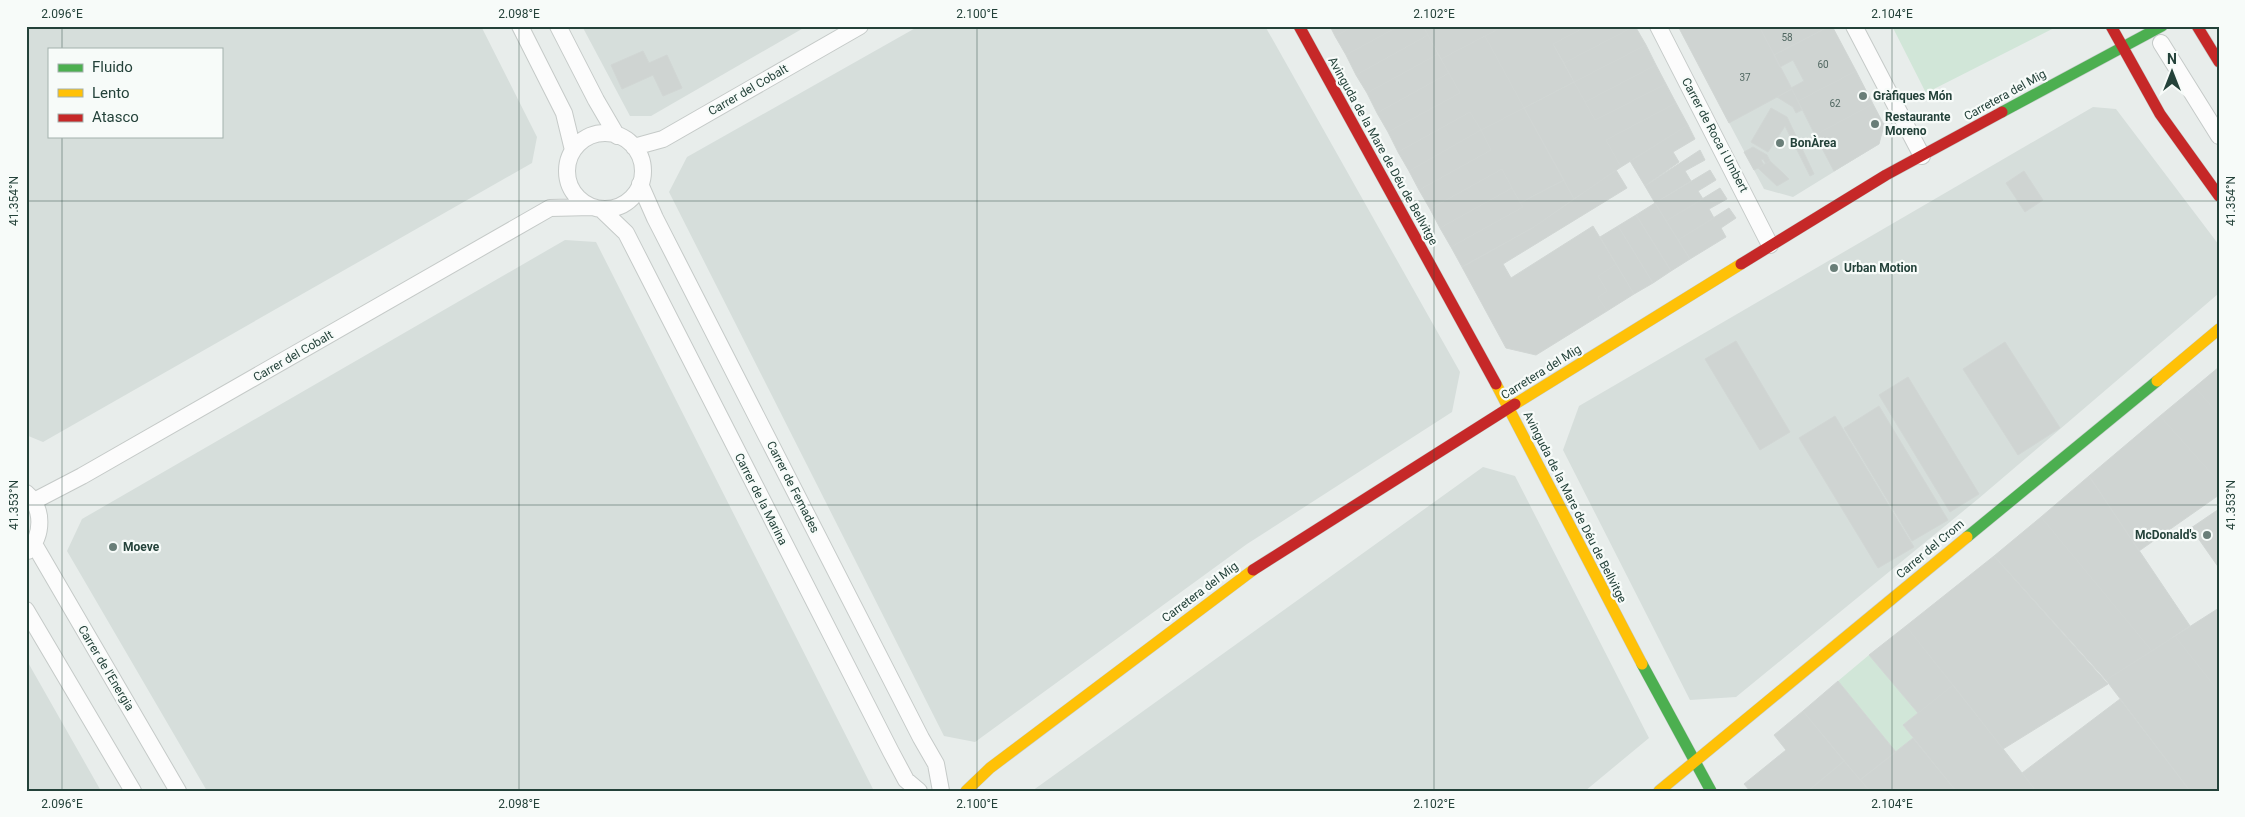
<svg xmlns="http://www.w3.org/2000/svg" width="2245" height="817" font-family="Roboto,sans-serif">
<rect width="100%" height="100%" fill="#e8edeb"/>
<path fill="#d6dedb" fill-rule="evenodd" d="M26 26H481L537 137 532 163 43 442 26 435ZM49 49H221V136H49Z
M582 26H807L651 116H630Z
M919 26H1265L1460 372 1452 412 1247 544 975 742 944 736 669 192 687 157Z
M1678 26H1832L1884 125 1879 144 1793 197 1764 189Z
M2093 107 2116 109 2219 245 2218 294 1978 499 1736 697 1690 700 1563 450 1579 406Z
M565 240 596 242 874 791H207L67 551 82 519Z
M1483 467 1515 476 1649 738 1585 791H1032Z
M26 659 101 791H26Z"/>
<path fill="#d1e6d8" d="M1892 26H2058L1926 93Z
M1869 655 1918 713 1903 725 1913 738 1896 752 1838 681Z"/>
<path fill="#cfd4d2" stroke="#d1d6d4" d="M1330 26H1354L1335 36Z
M1354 26H1399L1346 55 1335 36Z
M1399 26H1423L1428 35 1356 75 1346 55Z
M1423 26H1504L1441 59Z
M1504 26H1587L1553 44 1574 82 1524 108 1485 36Z
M1587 26H1635L1564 63 1553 44Z
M1635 26 1646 45 1574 82 1564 63Z
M1684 26H1759L1792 89 1729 123 1679 28Z
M1759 26H1830L1774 55Z
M1830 26H1832L1856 71 1798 101 1791 88 1804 81 1793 60 1780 67 1774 55Z
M1428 35 1438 54 1367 93 1356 75Z
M1485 36 1524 108 1481 130 1470 112 1398 152 1388 132 1460 93 1441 59Z
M1646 45 1656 65 1585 102 1574 82Z
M643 51 649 63 667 55 682 88 663 96 653 75 622 89 611 65Z
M1438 54 1449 73 1377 113 1367 93Z
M1656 65 1666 84 1595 120 1585 102Z
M1856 71 1873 104 1815 135 1798 101Z
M1449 73 1460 93 1388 132 1377 113Z
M1574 82 1595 120 1666 84 1676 103 1606 140 1621 167 1574 199 1524 108Z
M1792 89 1802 110 1796 113 1793 107 1777 97Z
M1676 103 1688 125 1621 167 1606 140Z
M1873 104 1884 125 1879 144 1834 171 1815 135Z
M1524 108 1564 180 1520 203 1502 169 1430 209 1419 190 1491 150 1481 130Z
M1771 108 1787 117 1814 174 1810 176 1785 126 1768 152 1751 142Z
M1470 112 1481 130 1409 171 1398 152Z
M1688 125 1695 139 1673 152 1679 162 1645 186 1630 161Z
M1481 130 1491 150 1419 190 1409 171Z
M1753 147 1767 155 1770 161 1766 164 1763 159 1761 160 1764 165 1754 170 1744 152Z
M1700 150 1705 160 1685 171 1691 181 1655 203 1645 186Z
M1770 161 1784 174 1789 179 1777 186 1758 168Z
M1502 169 1512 188 1440 228 1430 209Z
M1616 170 1627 188 1503 264 1511 278 1593 226 1616 264 1598 276 1607 291 1598 297 1607 311 1536 355 1506 348 1462 267 1534 227Z
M1710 170 1716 180 1698 191 1703 199 1666 221 1655 203Z
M2024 171 2043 200 2025 212 2006 183Z
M1564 180 1574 199 1534 227 1462 267 1451 247 1523 207 1520 203Z
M1512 188 1523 207 1451 247 1440 228Z
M1720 188 1727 199 1709 209 1714 218 1678 240 1666 221Z
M1655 203 1690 259 1671 271 1636 215Z
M1729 208 1736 218 1721 228 1726 237 1690 259 1678 240Z
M1636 215 1671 271 1653 283 1618 226Z
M1618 226 1653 283 1634 294 1600 237Z
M1616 264 1634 294 1607 311 1598 297 1607 291 1598 276Z
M1736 341 1790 432 1760 450 1705 359Z
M2005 342 2060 428 2018 455 1963 369Z
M2219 367V415L2195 387Z
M1908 377 1979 494 1950 512 1879 395Z
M2195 387 2219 415V482L2160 416Z
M1879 406 1948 520 1912 541 1844 428Z
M1835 416 1914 547 1878 568 1799 438Z
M2160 416 2219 482V495L2139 551 2089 476Z
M2089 476 2190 626 2152 651 2041 517Z
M2219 509V568L2191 528Z
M2041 517 2152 651 2106 680 1994 556Z
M1994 556 2108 684 2003 749 1906 626Z
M2219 608V692L2175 636Z
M1906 626 1953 685 1918 713 1869 655Z
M2175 636 2219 692V791H2190L2106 680Z
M1838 681 1896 752 1860 780 1803 711Z
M1953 685 2022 773 2036 791H1956L1903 725Z
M2120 699 2190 791H2036L2022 773Z
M1803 711 1844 761 1808 791H1750L1744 784 1786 750 1774 735Z
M1913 738 1956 791H1870L1860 780Z
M1844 761 1870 791H1808Z"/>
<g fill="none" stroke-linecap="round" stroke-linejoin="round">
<g stroke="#c5cac8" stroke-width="18">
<path id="street" d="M520 26 564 113 573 150
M558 26 596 100 617 136
M1658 26 1770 245
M1854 26 1922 156
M2161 43 2219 136
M567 171a38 38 0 1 1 76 0a38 38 0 1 1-76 0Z
M634 147 663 139 860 26
M640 184 655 218 921 738 936 764 941 791
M601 209 626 233 891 752 906 780 919 791
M26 493C44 508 43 535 28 551
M34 501 82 476 550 208 592 207
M34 544 178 791
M26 610 133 791"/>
</g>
<g stroke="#c3cbc8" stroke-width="12">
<path id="fast" d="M2002 112 2162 26
M1967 537 2157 381
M1642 664 1711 791"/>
</g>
<g stroke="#c3cbc8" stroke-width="12">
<path id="slow" d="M2157 381 2219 329
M1496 384 1642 664
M1515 404 1741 264
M966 791 990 768 1253 570
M1659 791 1967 537"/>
</g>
<g stroke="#c3cbc8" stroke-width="12">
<path id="jam" d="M1299 26 1496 384
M2111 26 2160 114 2219 196
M2197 26 2219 62
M1741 264 1886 175 2002 112
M1253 570 1515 404"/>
</g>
<use href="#street" stroke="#fcfcfc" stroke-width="16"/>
<use href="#fast" stroke="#4caf50" stroke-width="11"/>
<use href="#slow" stroke="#ffc107" stroke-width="11"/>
<use href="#jam" stroke="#c62828" stroke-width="11"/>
</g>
<path fill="none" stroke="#24423a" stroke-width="1" stroke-opacity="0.45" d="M62 26V49M519 26V791M977 26V791M1434 26V791M1892 26V791M62 136V791M26 201H2219M26 505H2219"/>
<g fill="#697e78" stroke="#f7fbf9" stroke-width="2">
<circle cx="1863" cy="96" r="5"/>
<circle cx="1875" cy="124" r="5"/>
<circle cx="1780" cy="143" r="5"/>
<circle cx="1834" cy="268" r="5"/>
<circle cx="2207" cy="535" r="5"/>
<circle cx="113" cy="547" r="5"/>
</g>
<g text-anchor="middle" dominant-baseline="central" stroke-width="4.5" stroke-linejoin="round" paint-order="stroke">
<g font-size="10" fill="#506761">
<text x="1787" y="37">58</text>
<text x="1823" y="64">60</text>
<text x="1745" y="77">37</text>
<text x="1835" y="103">62</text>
</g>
<g font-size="12" fill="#24423a" stroke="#f7fbf9">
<text transform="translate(748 90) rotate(-30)">Carrer del Cobalt</text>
<text transform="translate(2005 95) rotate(-29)">Carretera del Mig</text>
<text transform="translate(1715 135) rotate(62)">Carrer de Roca i Umbert</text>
<text transform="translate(1383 151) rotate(61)">Avinguda de la Mare de Déu de Bellvitge</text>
<text transform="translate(293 356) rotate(-30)">Carrer del Cobalt</text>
<text transform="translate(1541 372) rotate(-32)">Carretera del Mig</text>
<text transform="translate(793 487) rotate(63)">Carrer de Femades</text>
<text transform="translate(761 499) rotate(63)">Carrer de la Marina</text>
<text transform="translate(1575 507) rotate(63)">Avinguda de la Mare de Déu de Bellvitge</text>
<text transform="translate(1930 549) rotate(-40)">Carrer del Crom</text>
<text transform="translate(1200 592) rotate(-37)">Carretera del Mig</text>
<text transform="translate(106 668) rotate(59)">Carrer de l'Energia</text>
</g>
<g font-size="12" font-weight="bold" fill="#24423a" stroke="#f7fbf9" text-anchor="start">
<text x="1873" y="96">Gràfiques Món</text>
<text x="1885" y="117">Restaurante<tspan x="1885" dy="14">Moreno</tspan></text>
<text x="1790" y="143">BonÀrea</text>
<text x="1844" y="268">Urban Motion</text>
<text x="2197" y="535" text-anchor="end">McDonald's</text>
<text x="123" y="547">Moeve</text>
</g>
</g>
<rect width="2245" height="817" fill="none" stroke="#f7fbf9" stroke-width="55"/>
<rect x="48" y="48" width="175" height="90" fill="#f7fbf9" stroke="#a3b1ad"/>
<rect x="58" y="64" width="25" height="8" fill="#4caf50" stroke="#a3b1ad"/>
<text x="92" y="72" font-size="15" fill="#24423a">Fluido</text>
<rect x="58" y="89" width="25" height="8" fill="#ffc107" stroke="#a3b1ad"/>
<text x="92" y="98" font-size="15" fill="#24423a">Lento</text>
<rect x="58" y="114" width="25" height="8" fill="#c62828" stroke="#a3b1ad"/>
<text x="92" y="122" font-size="15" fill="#24423a">Atasco</text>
<g transform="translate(2172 72)" stroke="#f7fbf9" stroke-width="4" paint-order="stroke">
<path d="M0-4L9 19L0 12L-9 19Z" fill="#24423a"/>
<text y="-8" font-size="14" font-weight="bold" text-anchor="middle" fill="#24423a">N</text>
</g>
<rect x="28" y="28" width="2190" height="762" fill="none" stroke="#24423a" stroke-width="2"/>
<g font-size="12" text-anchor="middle" fill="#24423a">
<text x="62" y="18">2.096°E</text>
<text x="519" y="18">2.098°E</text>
<text x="977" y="18">2.100°E</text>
<text x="1434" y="18">2.102°E</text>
<text x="1892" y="18">2.104°E</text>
<text transform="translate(14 201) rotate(-90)" y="4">41.354°N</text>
<text transform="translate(2231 201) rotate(-90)" y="4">41.354°N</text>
<text transform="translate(14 505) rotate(-90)" y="4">41.353°N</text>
<text transform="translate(2231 505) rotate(-90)" y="4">41.353°N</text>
<text x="62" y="808">2.096°E</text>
<text x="519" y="808">2.098°E</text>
<text x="977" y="808">2.100°E</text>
<text x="1434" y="808">2.102°E</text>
<text x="1892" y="808">2.104°E</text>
</g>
</svg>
